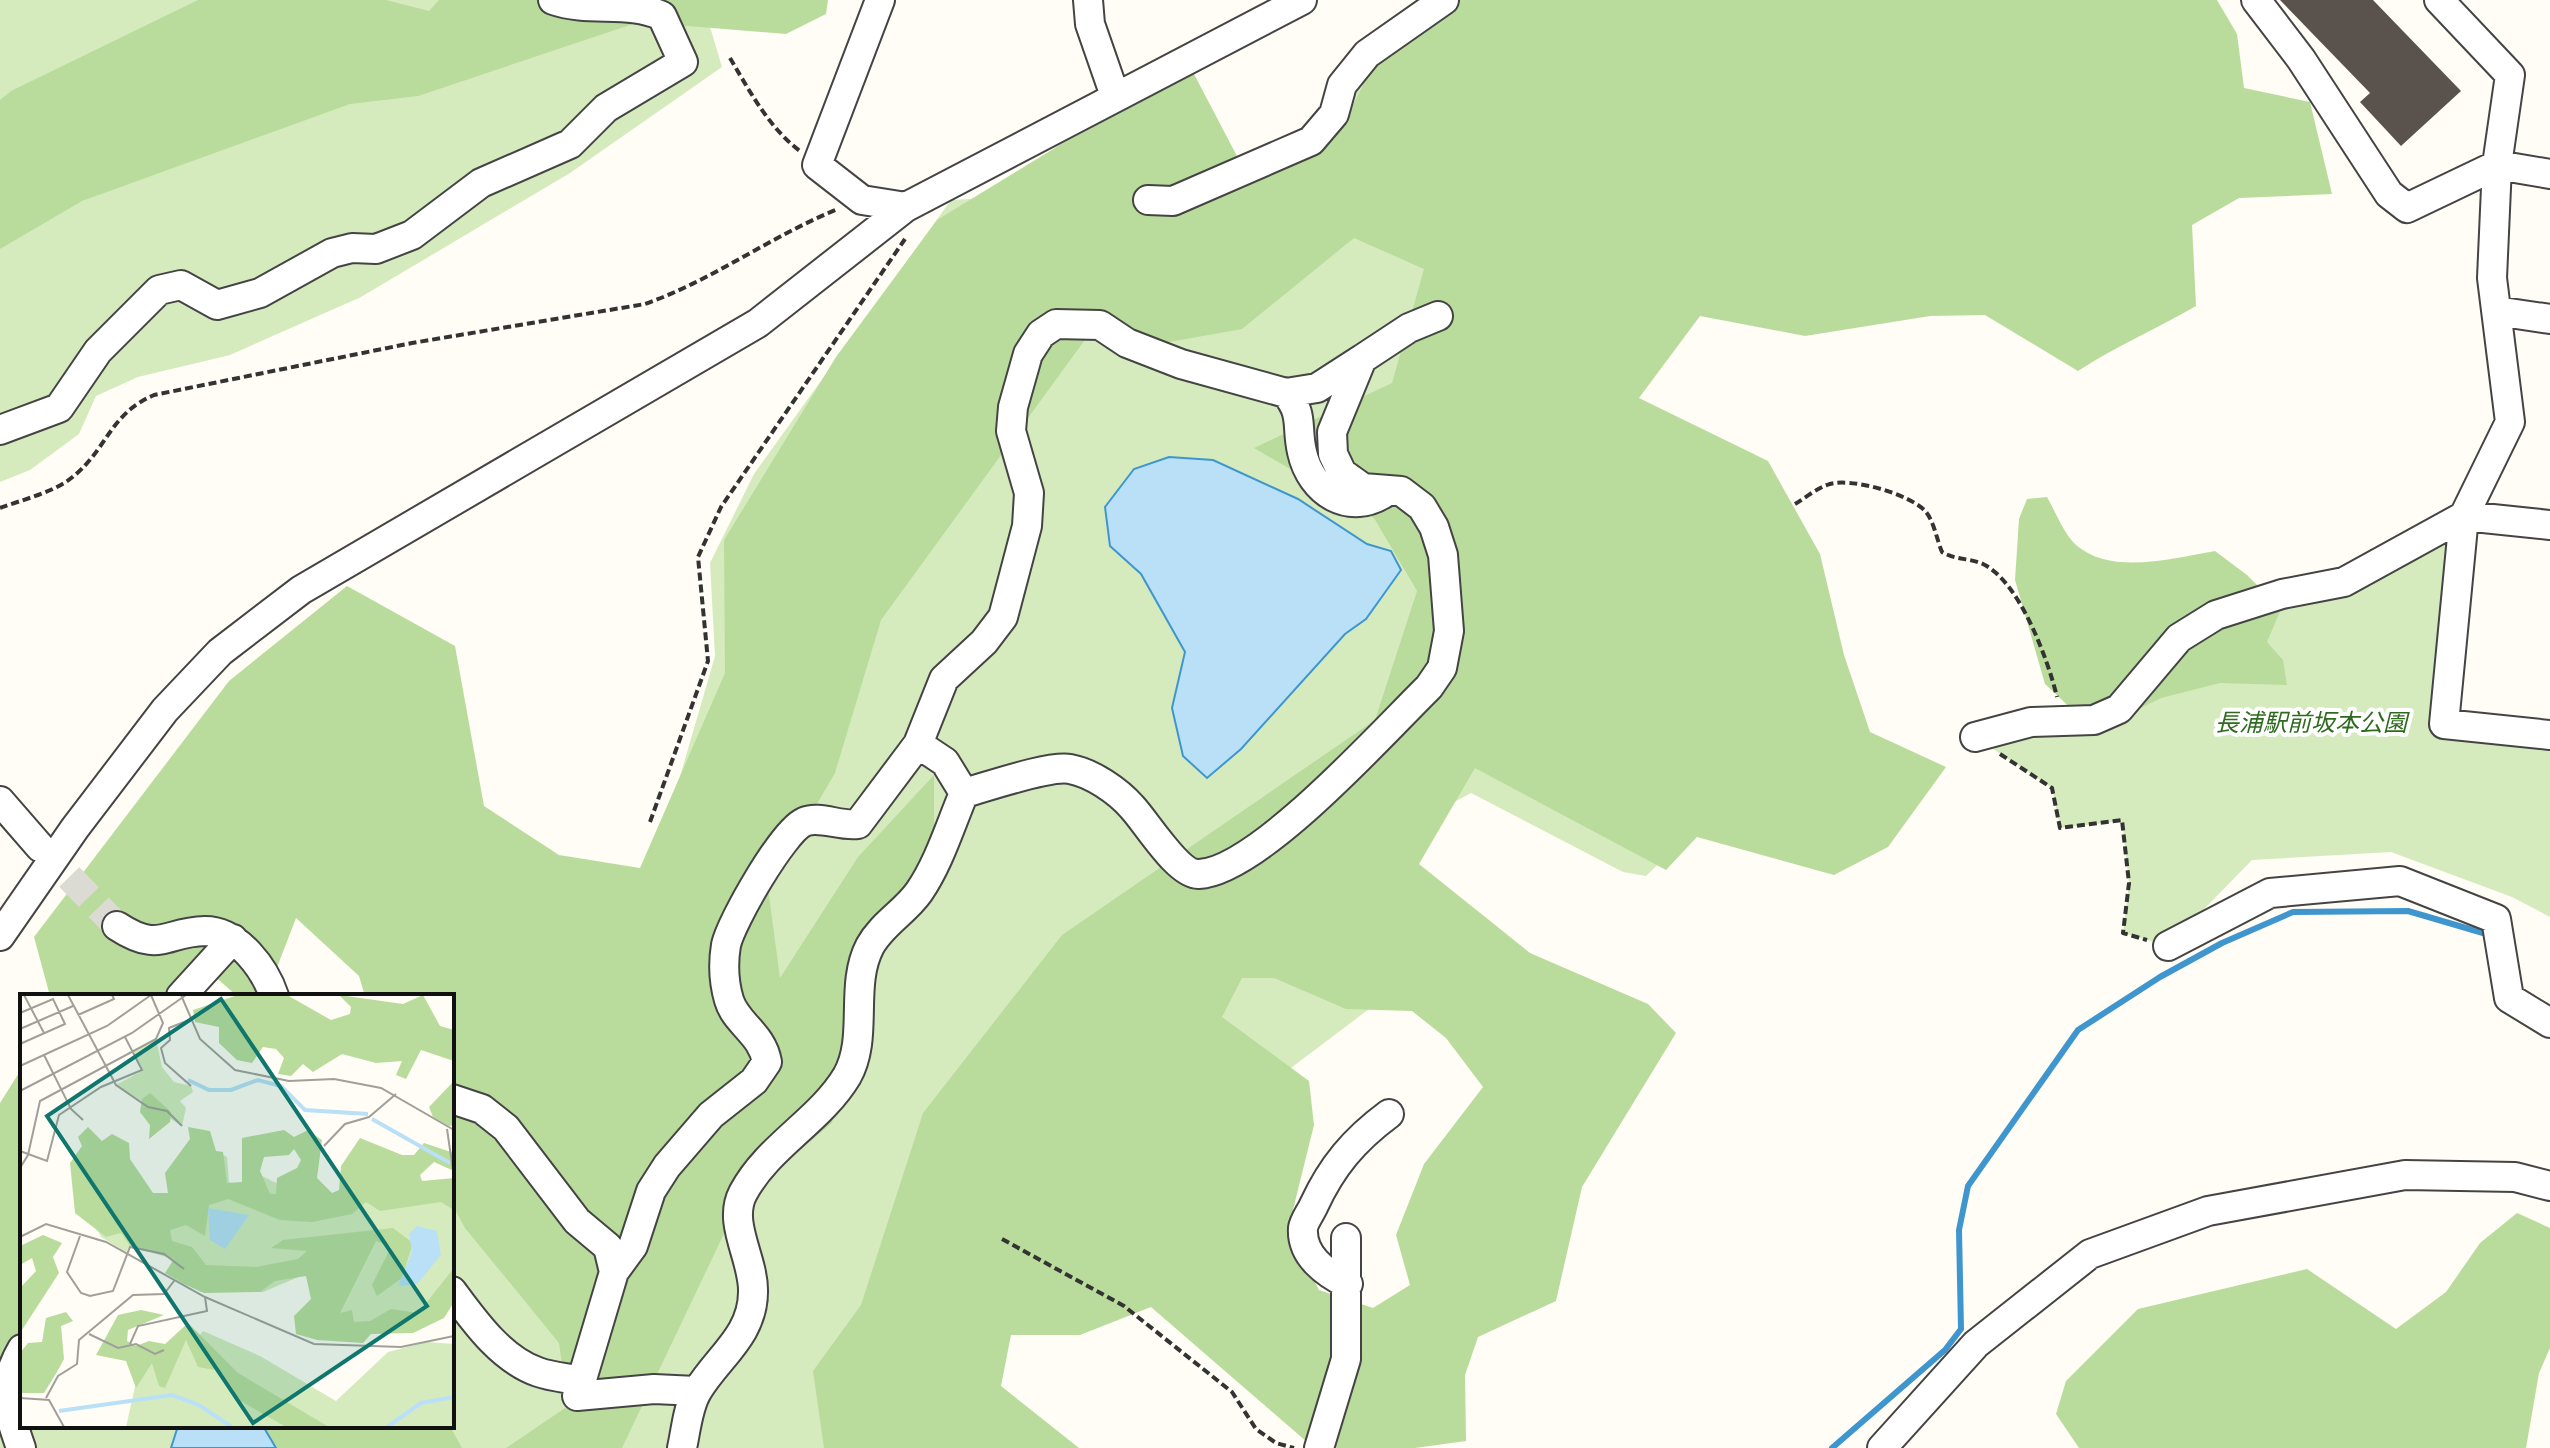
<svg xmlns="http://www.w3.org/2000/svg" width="2550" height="1448" font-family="'Times New Roman','Noto Sans JP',serif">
<rect width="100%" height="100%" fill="#fffdf5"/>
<path fill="#d5ebbd" d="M0 0H702L722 67 570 173 361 297 230 355 138 377 96 396 79 434 30 470 0 482Z
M1475 0 1585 189 1687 790 1674 849 1646 876 1623 872 1471 793 1393 835 1389 994 1231 1113 986 1231 898 1448H0V1171L22 1144V1426H452V1050L657 856 715 656 710 563 754 474 951 200 1028 196 1319 155 1352 86Z
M2464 516 2444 723 2550 735V917L2512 897 2391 852 2252 860 2168 946 2123 933 2129 883 2122 821 2060 828 2052 788 1975 737 2094 720 2282 594Z"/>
<path fill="#b9dc9c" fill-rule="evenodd" d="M198 0H386L429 11 439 0H828L826 14 786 34 639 22 418 96 350 104 82 201 0 249V100L11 91Z
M1456 0H2217L2237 34 2244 88 2310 102 2332 194 2239 198 2192 225 2196 306C2157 329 2116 346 2078 371L1985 315 1930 316 1805 336 1700 316 1639 398 1768 461 1820 554 1844 655 1870 732 1946 767 1888 847 1834 875 1697 837 1666 870 1475 768 1419 864 1530 953 1648 1004 1676 1033 1582 1187 1556 1301 1478 1337 1465 1375 1466 1441 1415 1448H1314L1151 1307 1080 1335H1011L1001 1386 1079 1448H824L813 1371 861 1305 923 1113 1062 935 1375 720 1417 591 1374 518 1254 448 1392 383 1424 269 1354 238 1242 329 1169 342 1087 337 881 620 835 773 768 888 780 978 858 857 934 775V875L859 991 832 1123 740 1200 622 1448H506L568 1406 559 1343 465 1228 452 1204V996H365L359 976 296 918 266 996H237L196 960 172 996H50L34 937 229 681 347 586 455 646 484 806 559 855 640 868 725 673 724 540 836 357 937 220 1063 143 1194 74 1250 181 1344 122 1375 62ZM1242 978H1274L1346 1009 1412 1011 1446 1038 1483 1087 1424 1164 1396 1235 1410 1285 1373 1308 1319 1290 1288 1230 1314 1125 1309 1081 1222 1017Z
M2047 497C2055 511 2064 534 2076 545 2112 576 2173 558 2215 551L2247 575 2281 609 2267 642 2283 660 2287 685 2220 683 2161 698 2095 731 2045 684 2015 580 2019 519 2027 499Z
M22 1068V1334L0 1358V1103Z
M2517 1213 2550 1228V1348L2539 1373 2526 1448H2079L2056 1414 2066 1381 2138 1309 2307 1269 2396 1329 2446 1292 2480 1243Z
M263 1426H450L462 1448H276Z"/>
<path fill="#b9e0f7" stroke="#3f96cf" stroke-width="2" d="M1169 457 1213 460 1298 499 1367 544 1391 551 1401 570 1366 619 1345 634 1241 749 1207 778 1183 756 1172 708 1185 652 1141 574 1110 546 1105 507 1134 469Z
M178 1426H263L276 1448H171Z"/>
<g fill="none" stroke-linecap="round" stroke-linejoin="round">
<path stroke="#3f96cf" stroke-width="6" d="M1832 1448 1945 1350 1961 1329 1959 1230 1968 1186 2078 1030 2160 977 2222 943 2293 912 2408 911 2483 933"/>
</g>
<path fill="#5a524d" d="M2280 0H2373L2461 91 2401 146 2360 102 2370 93Z"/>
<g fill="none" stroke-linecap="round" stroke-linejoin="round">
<path stroke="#dbdad3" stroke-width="28" stroke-dasharray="28 14" stroke-linecap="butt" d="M40 847 117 926"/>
<g stroke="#444" stroke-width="32">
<path id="minor" d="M880 0 817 165 862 200 906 207
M1088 0 1090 24 1115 96
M2256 0 2301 59 2389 194 2407 208 2497 165 2550 174
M2439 0 2510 75 2497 165 2492 278 2510 422 2464 516 2444 724 2550 735
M1148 200 1173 201 1311 141 1334 114 1342 85 1367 54 1444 0
M2496 311 2550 319
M1286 393C1304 415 1296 426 1302 452 1311 493 1350 517 1386 492
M0 430 59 408 98 351 159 290 181 285 217 305 260 293 332 253 352 248 376 249 412 235 481 183 570 144 606 108 683 62 662 16C628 0 590 13 553 0
M1975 737 2031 722 2094 720 2119 709 2179 638 2216 615 2282 594 2344 582 2464 516 2550 525
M918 744 945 762 964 793
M0 801 40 847
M117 926C160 954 164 932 205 931 238 931 265 969 274 996
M0 936 75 828 165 710 220 652 301 590 758 323 906 207 1302 0
M2168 946 2270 893 2400 881 2496 919 2509 998 2550 1023
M181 996 233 939
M452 1099 482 1109 506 1128 577 1221 608 1247 614 1272 577 1396 654 1389 696 1391
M614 1272 633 1246 651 1191 667 1166 711 1115 754 1081 767 1062C762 1033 736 1024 729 1000 724 983 723 963 726 945 731 922 783 831 804 822 819 815 841 827 858 824L918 744 944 679 984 642 1003 617 1027 526 1029 493 1011 431 1013 407 1028 354 1041 334 1056 324 1100 325 1127 343 1181 364 1286 393 1317 388 1362 359
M1348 1284C1327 1274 1301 1256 1303 1228 1304 1221 1311 1212 1314 1205 1332 1166 1354 1140 1389 1114
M452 1291C475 1322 501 1359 538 1372 552 1377 568 1378 582 1381
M21 1448C7 1408 0 1387 22 1349
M682 1448C686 1430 688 1405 698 1390 718 1357 753 1335 753 1292 754 1259 727 1223 743 1193 768 1146 820 1121 847 1076 869 1037 849 986 870 946 882 924 905 912 919 892 939 863 950 826 964 793 987 787 1049 765 1070 769 1092 773 1118 791 1132 807 1147 823 1178 875 1199 874 1259 871 1384 731 1429 687L1442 668 1449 631 1443 555 1434 527 1422 507 1401 491 1363 488 1342 473 1333 454 1332 432 1362 359 1409 328 1438 316
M1319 1448 1346 1359V1238
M1882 1448 1976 1344 2090 1254 2208 1211 2405 1175 2515 1177 2550 1186"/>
</g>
<path stroke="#333" stroke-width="4" stroke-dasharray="8 4" stroke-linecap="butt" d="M730 58C749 90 769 128 800 151
M1795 504C1805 498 1816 489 1827 485 1848 476 1911 494 1926 512 1934 522 1937 540 1942 552 1955 560 1970 558 1983 564 2020 582 2048 660 2057 697
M0 508C24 499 56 492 75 475 108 447 110 414 154 395L412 343 645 304C713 280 771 236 838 209
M2000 754 2052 788 2060 828 2122 820 2129 883 2123 933 2147 940
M650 822 708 661 698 557 721 507 905 239
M1002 1239 1124 1306 1232 1392 1256 1429 1276 1443 1294 1448"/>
<use href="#minor" stroke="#fff" stroke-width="28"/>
</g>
<g text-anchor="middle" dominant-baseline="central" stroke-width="8" stroke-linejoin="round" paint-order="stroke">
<g font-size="24" font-style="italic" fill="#2f6b1f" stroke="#fff">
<text x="2311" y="723">長浦駅前坂本公園</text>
</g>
</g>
<g transform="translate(20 994)">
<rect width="434" height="434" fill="#fffdf5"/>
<path d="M136 45 142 73 154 88 171 92 173 98 160 107 166 114 162 132 96 91 122 77 112 58ZM200 159 207 163 209 188 221 194 240 181 301 211 358 178 434 193V305L415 326 314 334 324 294 283 281 243 298H180L145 258 112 251 106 258 81 243 71 225 128 222ZM183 337 240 362 316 407 368 358 407 348 434 350V433H106L119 375 159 346 175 347Z" fill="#d5ebbd"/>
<path d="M218 1H267L311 26 330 20 331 13 319 1 383 10 403 1 420 32 434 36V67L401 56 386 85 376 81 382 67 356 69 322 60 293 78 283 70 271 82 258 80 264 64 256 55 243 53 232 69 217 66 199 49V33L175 28 173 16ZM434 87V131L429 132 413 123 409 113ZM130 99 151 118 150 128 129 145 130 131 120 118 122 105ZM68 133 82 147 92 140 109 149 110 165 133 199H148L145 179 170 145 168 133 190 137 196 157 203 158 207 189 222 188V144L264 136 274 143 288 136 302 146 297 184 312 199 319 196 321 172 340 144 382 161H394L404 149 434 159V177L414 168 400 181 402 187 434 184V262L432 215 421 208 360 217 346 208 332 220 292 228 260 226 208 205 189 211 185 242 166 231 150 236 152 247 172 253 186 271 236 273 278 265 287 257 251 254 263 246 373 234 393 249 382 284 357 302 352 291 371 253 356 247 320 319 332 316 334 328 350 327 371 315 398 319 434 274V308L424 324 393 339 351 340 343 349 297 346 276 340 274 322 291 305 286 282 255 287 240 298 184 299 164 290 145 279 154 265 110 252 101 239 86 243 55 219 50 169 62 152 58 143ZM274 155 281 166 277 174 257 184 256 200H250L240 177 244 163 269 161ZM23 241 42 249 33 263 39 279 0 339V294L16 277 12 264 0 271V252ZM121 316 144 321 108 336 107 347 116 352 129 347 145 350 168 329 218 379 309 433H266L217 405 200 377 178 373 166 346 145 394 139 392 132 369 116 394 106 367 76 361 98 321ZM46 318 53 327 41 332 44 365 37 378 24 399H0V359L8 349 22 348 26 324Z" fill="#b9dc9c" fill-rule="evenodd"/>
<path d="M188 214 229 221 205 255 190 246ZM397 232 417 237 421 261 397 290 378 292 392 258 389 240Z" fill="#b9e0f7"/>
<path fill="none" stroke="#b9e0f7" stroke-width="4" d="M168 86 189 96H211L238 86 261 92 285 116 348 120M352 125 430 169M39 417 152 401 179 411 212 433M367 433 401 409 434 403"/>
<path fill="none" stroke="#a09f9a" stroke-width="2" d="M4 1 24 39M48 1 96 91 128 113 147 117 162 132M161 1 180 45 215 76 269 87 314 85 361 94 434 136M0 19 33 5 45 30 0 50M58 21 94 5 92 1M169 26 149 34 150 46 141 54 145 69 171 92M0 35 53 12M24 61 51 115 63 126M0 72 87 32 131 1M0 97 112 39 166 1M427 135 434 183M304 152 325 130 349 123 376 100M0 157 27 167 39 121 81 93 122 76 105 43M0 174 8 161 20 107 136 45 143 29 131 1M60 242 47 278 61 299 70 302 93 297 110 253 144 260 164 275M0 243 26 230 86 248 185 303 294 350 381 353 434 342M69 340 98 354 116 350 135 360 144 356M110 350 118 332 187 317 185 303M0 404 29 406 44 433M26 404 38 382 57 370 59 346 113 301 144 300 154 287"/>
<path fill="#0f766e" fill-opacity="0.15" stroke="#0f766e" stroke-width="4" d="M201 5 407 312 233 429 27 122Z"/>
<rect width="434" height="434" fill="none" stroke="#111" stroke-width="4"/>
</g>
</svg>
